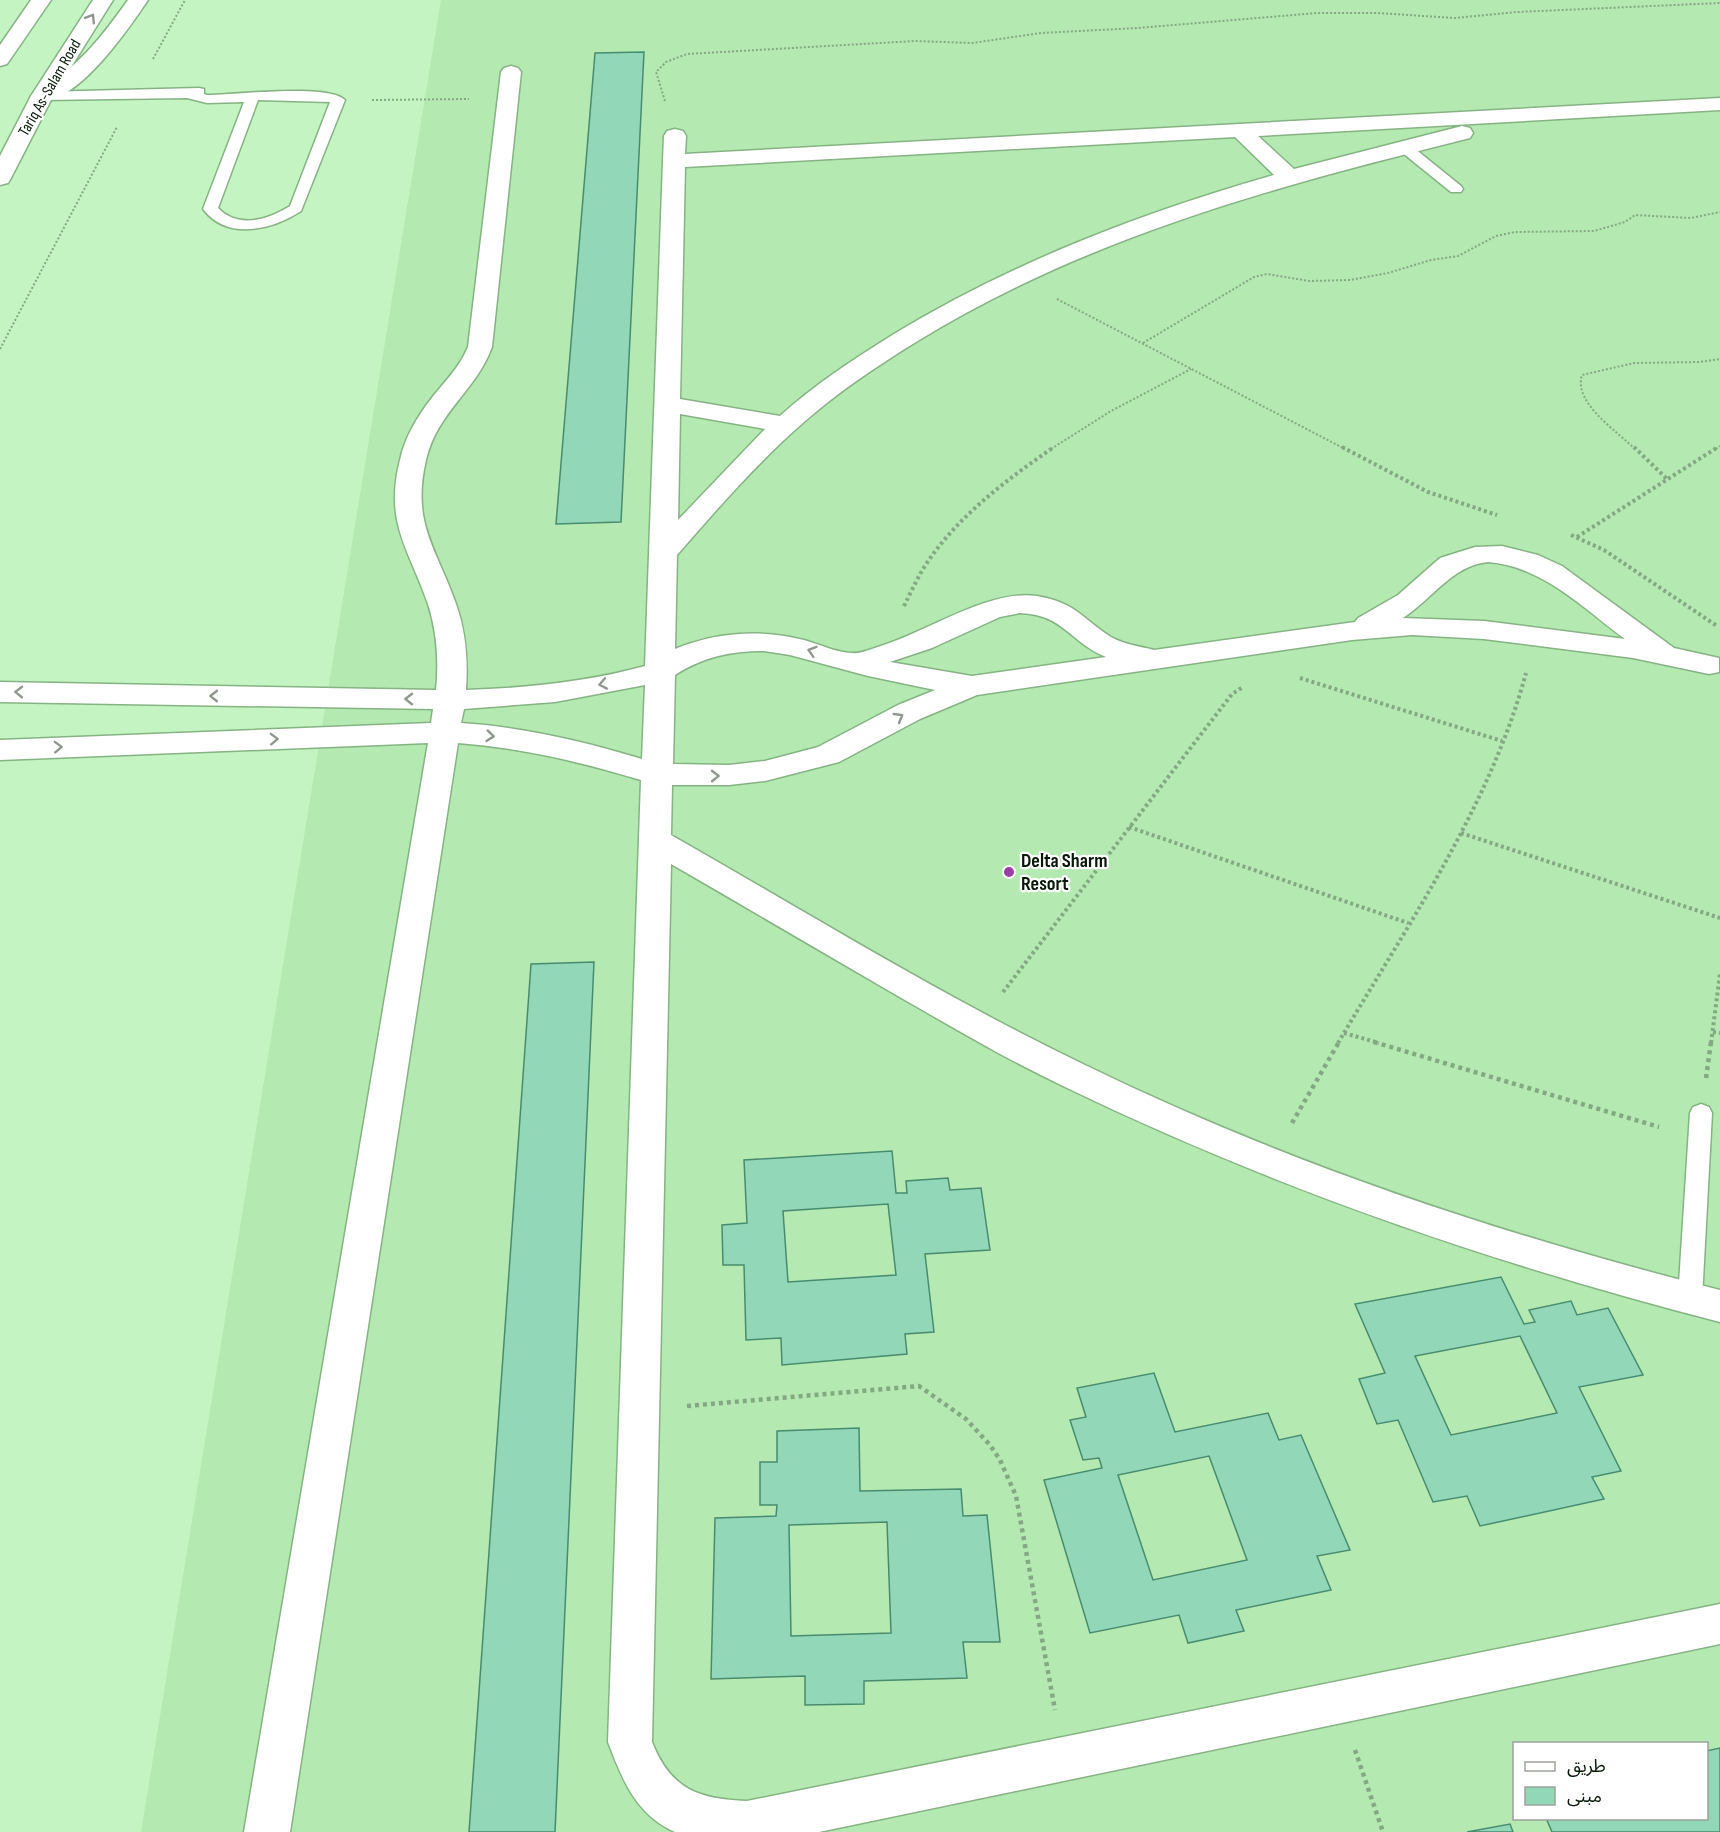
<svg xmlns="http://www.w3.org/2000/svg" width="1720" height="1832" font-family="'Sofia Sans Condensed','Noto Sans Arabic',sans-serif">
<rect width="100%" height="100%" fill="#c4f4c2"/>
<path fill="#b4e9b1" fill-rule="evenodd" d="M441 0H1720V1832H141ZM1514 1744H1706V1818H1514Z"/>
<path fill="#92d7b7" stroke="#488c6f" stroke-width="1.5" fill-rule="evenodd" d="M644 52 621 522 556 524 595 53Z
M594 962 555 1832H469L531 964Z
M892 1151 896 1193H907L906 1181 948 1178 950 1190 981 1188 990 1250 925 1254 934 1332 905 1334 907 1354 782 1365 781 1338 746 1340 744 1265H723L722 1225 747 1223 744 1160ZM888 1204 896 1275 788 1282 783 1211Z
M1501 1277 1524 1324 1535 1322 1529 1310 1571 1301 1577 1315 1608 1308 1643 1375 1579 1387 1621 1471 1592 1477 1604 1499 1480 1526 1467 1496 1433 1502 1398 1420 1377 1424 1359 1379 1385 1373 1355 1304ZM1520 1336 1557 1413 1451 1435 1415 1356Z
M1154 1373 1175 1432 1268 1413 1279 1440 1301 1435 1350 1550 1317 1556 1331 1590 1236 1610 1244 1631 1188 1643 1179 1615 1090 1633 1044 1480 1102 1468 1099 1458 1083 1460 1070 1420 1086 1417 1077 1388ZM1209 1456 1247 1560 1153 1580 1118 1475Z
M859 1428 860 1491 961 1489 963 1516 987 1515 1000 1642H963L967 1678 864 1681V1704L805 1705V1676L711 1679 715 1518 776 1516 777 1505H760V1462H777V1431ZM887 1522 891 1633 791 1636 789 1525Z
M1720 1748V1832H1552L1546 1818H1706V1751Z
M1510 1824 1513 1832H1467Z"/>
<g fill="none" stroke-linecap="round" stroke-linejoin="round">
<g stroke="#86b384" stroke-width="3">
<path id="service" d="M199 88 204 89V94L207 95C233 95 329 83 345 100L301 211C272 230 227 241 203 209L244 102 207 103 187 98 42 100 35 96 42 92ZM258 100 330 102 290 206C268 220 238 229 218 208Z
M1404 143 1409 144 1461 186 1463 189 1461 192H1451L1399 150 1397 147Z
M1701 1104 1709 1107 1712 1113 1702 1299 1699 1306 1690 1309 1681 1306 1678 1299 1690 1113 1693 1107Z"/>
</g>
<g stroke="#86b384" stroke-width="3">
<path id="minor" d="M511 66 518 68 521 72 492 347C476 391 437 412 426 460 411 524 437 549 456 604 466 632 468 660 466 690 526 688 587 682 645 666L663 161 664 136 667 131 675 129 683 131 686 136 685 154 1720 98V110L1258 136 1294 169 1462 126 1470 128 1473 133 1470 138C1277 186 1086 237 916 342 877 366 838 392 804 422 758 462 717 509 677 555L675 649C716 632 761 629 804 640 819 644 837 653 852 653 860 654 871 649 878 647 926 633 988 589 1037 596 1077 603 1081 618 1111 637 1125 645 1139 646 1154 650L1355 622 1358 618 1398 595 1440 558 1475 547 1502 546 1538 555 1562 566 1674 648 1719 658V672L1709 674 1633 658 1484 639 1412 635 1352 640 977 695 920 719 839 762 765 781 729 785H672L671 835C808 913 943 997 1085 1065 1288 1164 1502 1235 1720 1290V1322C1494 1264 1274 1188 1063 1086 1004 1058 947 1024 891 992 817 949 744 906 671 864L652 1742C671 1790 699 1799 747 1801L1720 1604V1644L819 1832H675C636 1815 622 1779 608 1742L641 780C580 762 523 748 458 743L290 1832H244L428 743 0 760V740L431 723 433 709 0 702V682L436 690C439 661 437 632 428 604 409 549 384 523 400 460 405 437 417 417 431 399 445 381 459 368 468 347L501 72 504 68ZM1235 137 1274 175C1141 213 1013 262 894 334 854 359 814 385 780 416L680 399 685 167ZM680 414 765 429 678 520ZM1488 562C1542 566 1583 608 1625 639L1484 621 1403 618C1432 599 1453 565 1488 562ZM1020 613C1065 615 1069 642 1106 657L972 676 890 662 932 648 1000 617ZM764 651 790 655 868 676 935 690 898 705 818 747 765 761 729 765 673 764 675 675C703 657 730 651 764 651ZM645 685 642 759C583 741 523 727 461 723L464 709 555 702Z"/>
</g>
<g stroke="#86b384" stroke-width="3">
<path id="secondary" d="M128 0H148C129 28 74 110 35 100L31 96 35 92C78 68 100 39 128 0Z"/>
</g>
<g stroke="#86b384" stroke-width="3">
<path id="primary" d="M31 0H51L7 64 0 66V45Z
M93 0H113L53 96 11 178 8 183 0 185V156L31 96Z"/>
</g>
<path stroke="#83a982" stroke-width="2" stroke-dasharray="2 2" stroke-linecap="butt" d="M153 59 185 0
M372 100 469 99
M665 101 656 72 666 62 687 54 915 41 972 43 1041 33 1138 28 1317 13H1377L1455 18 1517 12 1720 3
M1057 299 1345 449
M1143 343 1254 277 1267 274 1309 281 1350 280 1388 273 1431 260 1458 256 1496 236 1515 232 1594 231 1625 222 1635 215 1691 218 1720 212
M0 349 117 127
M1051 449 1111 411 1191 369
M1635 449C1617 431 1573 403 1582 375L1634 363 1700 362 1720 359
M1716 449 1720 446"/>
<path stroke="#83a982" stroke-width="4" stroke-dasharray="3 3" stroke-linecap="butt" d="M1342 447 1428 492 1497 515
M1634 447 1667 479
M1571 535 1604 550 1717 626
M1577 537 1718 447
M904 606C910 594 916 581 923 569 954 519 1006 480 1054 447
M1300 678 1502 741
M1129 827 1408 923
M1461 833 1720 918
M1003 992 1232 694 1243 687
M1713 1032 1720 1033
M1344 1033 1379 1043
M1338 1043C1407 926 1490 806 1526 673
M1711 1043 1720 974"/>
<path stroke="#83a982" stroke-width="4.5" stroke-dasharray="4 4" stroke-linecap="butt" d="M1374 1042 1659 1127
M1706 1078 1711 1042
M1292 1123 1339 1042
M687 1406 919 1386 966 1419 990 1445 1000 1460 1016 1496 1055 1710
M1355 1750 1383 1832"/>
<use href="#service" fill="#fff" fill-rule="evenodd"/>
<use href="#minor" fill="#fff" fill-rule="evenodd"/>
<use href="#secondary" fill="#fff" fill-rule="evenodd"/>
<use href="#primary" fill="#fff" fill-rule="evenodd"/>
</g>
<defs><path id="oneway-chevron" d="M-2-3.5L2.5 0L-2 3.5" fill="none" stroke-width="1.6" stroke-linecap="round" stroke-linejoin="round" transform="scale(1.5)"/></defs>
<g stroke="#8f978f">
<use href="#oneway-chevron" transform="translate(91 18) rotate(-58)"/>
<use href="#oneway-chevron" transform="translate(812 651) rotate(-163)"/>
<use href="#oneway-chevron" transform="translate(603 684) rotate(169)"/>
<use href="#oneway-chevron" transform="translate(19 692) rotate(-179)"/>
<use href="#oneway-chevron" transform="translate(214 696) rotate(-179)"/>
<use href="#oneway-chevron" transform="translate(409 699) rotate(-179)"/>
<use href="#oneway-chevron" transform="translate(899 717) rotate(-30)"/>
<use href="#oneway-chevron" transform="translate(490 736) rotate(6)"/>
<use href="#oneway-chevron" transform="translate(274 739) rotate(-2)"/>
<use href="#oneway-chevron" transform="translate(58 747) rotate(-2)"/>
<use href="#oneway-chevron" transform="translate(715 776) rotate(-1)"/>
</g>
<circle fill="#9d3ea7" stroke="#fff" stroke-width="2" cx="1009" cy="872" r="6"/>
<g text-anchor="middle" dominant-baseline="central" stroke-width="4.5" stroke-linejoin="round" paint-order="stroke">
<g font-size="16" fill="#071807" stroke="#fff">
<text transform="translate(50 88) rotate(-60)">Tariq As-Salam Road</text>
</g>
<g font-size="20" font-weight="bold" fill="#071807" stroke="#fff" text-anchor="start">
<text x="1021" y="861">Delta Sharm<tspan x="1021" dy="23">Resort</tspan></text>
</g>
</g>
<rect x="1513" y="1742" width="195" height="78" fill="#ffffff" stroke="#9ca39c" stroke-width="1.5"/>
<rect x="1525" y="1762" width="30" height="9" fill="#ffffff" stroke="#9ca39c" stroke-width="1.5"/>
<text x="1567" y="1772" font-size="18" fill="#071807">طريق</text>
<rect x="1525" y="1787" width="30" height="18" fill="#92d7b7" stroke="#9ca39c" stroke-width="1.5"/>
<text x="1567" y="1802" font-size="18" fill="#071807">مبنى</text>
</svg>
